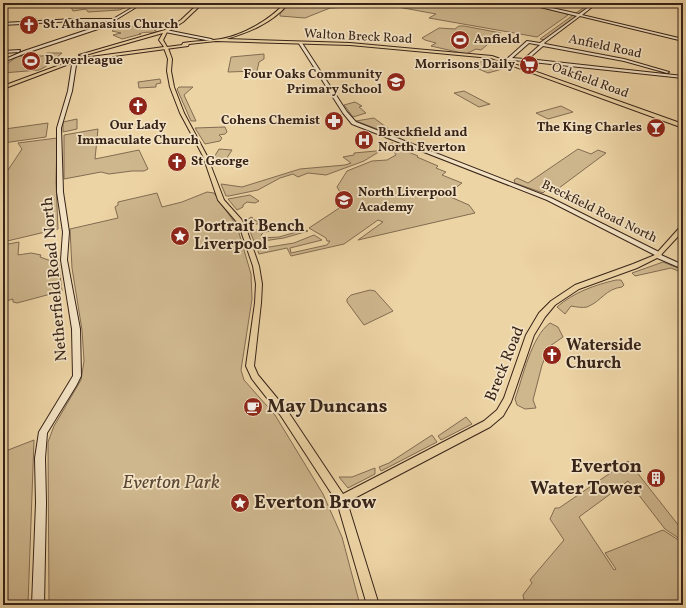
<svg xmlns="http://www.w3.org/2000/svg" width="686" height="608" font-family="Vollkorn,serif">
<rect width="100%" height="100%" fill="#edd4a5"/>
<filter id="stains"><feTurbulence type="fractalNoise" baseFrequency=".005" numOctaves="4"/><feColorMatrix values="0 0 0 0 .2 0 0 0 0 .09 0 0 0 0 .02 0 0 0 .5 -.17"/></filter>
<radialGradient id="worn" r=".72"><stop offset=".6" stop-color="#630" stop-opacity="0"/><stop offset="1" stop-color="#630" stop-opacity=".3"/></radialGradient>
<path fill="#ceb68d" stroke="#826c52" d="M102 3H134L135 4 119 10 88 12 86 9 73 11 71 7Z
M289 3H521L564 13 568 15 537 37 429 18 436 14 387 5 330 8 305 18 280 16V14Z
M590 3H596L545 40 540 39Z
M118 26H172C166 28 159 27 154 30L158 32C151 33 145 31 139 34H141L122 39 113 35 121 33 112 31Z
M459 26H464L501 33 481 50 476 49 466 54 431 46 436 43 425 40 422 38 439 28 455 29Z
M47 53H62L45 67 39 70 3 73 4 66 18 56H43Z
M264 54V59L259 62 257 71 228 72 231 57Z
M483 61C488 63 489 62 493 62 500 62 501 67 510 64L513 66 488 73 472 66Z
M160 79 161 83 156 84V87L139 88 138 82Z
M179 87H193L184 95 196 121H191L177 89Z
M464 91 489 104H490L479 107 454 93Z
M355 102 362 106 359 107 366 113 353 117 344 105Z
M561 106 573 112 548 119 536 113Z
M374 118 390 130 391 131 385 132 356 121Z
M77 119V129L63 132V122Z
M48 123 46 137 3 143 5 129Z
M225 127 227 132 225 134 219 135 222 138 220 141 205 144 195 128Z
M98 129 95 159 139 150 148 169 144 171H132L109 174 101 172 64 179V135Z
M57 138 56 182 58 229 3 242V171L8 170 22 149 18 143Z
M392 143H393L364 161 326 175 308 173 298 177 293 174 280 178 258 190 229 196H226L221 184 242 187 300 169 345 165 351 163 343 157 354 155V153L376 151Z
M399 145 409 149 406 151 418 156 417 157 438 166 436 168 446 172 442 175 462 183 446 195 469 205 475 213 358 240 383 222 378 220 344 244 291 256 287 248 259 254 246 221 251 217 253 218 252 219 262 223 252 225 251 227 253 228V230C265 230 277 226 289 227L290 229 264 232 261 235 263 238 279 237 300 231 302 229 308 231 284 238 263 241V243L260 244V246H262L263 248 294 243 314 235 322 240 290 248 291 253 327 245 330 241H327L326 238 309 228 353 199 340 192 337 187 347 171 372 161 387 160 396 155 393 150Z
M219 149 232 150 225 161 213 159Z
M578 149 591 154 598 150 606 153 555 191 548 188 543 193 515 183 514 180 517 178 528 183Z
M207 192 214 193 237 226 251 274 252 299 241 370 244 380 275 415 323 494 342 537 360 605H49L48 442 54 426 81 380 84 361 82 330 72 268 70 229 118 218 115 207 118 205V202L157 193 162 207 182 202Z
M250 195 259 201 255 203 247 202 243 205V207L237 210 228 199Z
M19 242 18 255 31 253 41 255 40 257 51 261 58 259 62 291 17 303 13 302V299L6 301 3 306V266L6 248 3 245Z
M663 262 683 270V273L671 268 635 276 632 273Z
M616 280H621L624 285 622 287C605 289 602 301 587 307 583 308 576 307 571 306L565 314 557 307C574 292 595 285 616 280Z
M370 290 375 291 393 311 364 325 347 302V299L351 295Z
M550 323 558 327 563 337 550 346 542 365 533 400 536 408 525 409 517 405 515 399C523 377 531 337 550 323Z
M466 417 472 424 441 440 438 436Z
M432 435 437 442 381 471 379 467 389 463Z
M34 440 28 604 3 605V452Z
M628 461 683 531V541L665 529 628 481 579 517 614 570 616 569 605 553 663 530 683 543V605H525L523 595 532 583 530 580 564 540 550 519 555 508H559Z
M375 468V474L348 488 339 477H352Z"/>
<g fill="none" stroke-linecap="round" stroke-linejoin="round">
<g stroke="#372318" stroke-width="2">
<path id="secondary" d="M140 3H143L104 27 26 53 3 62V60L24 51 102 25 110 21H74L3 25V23L74 19H113Z
M524 3H529L579 14 594 3H597L582 15 683 39V41L580 16 544 43 545 44 624 59 669 72 667 73 624 61 543 46 528 59 683 76V78L513 60 502 61V59L508 58 527 41 540 43 577 16ZM529 43 540 45 524 59 512 58Z
M166 30 211 39 213 40 211 41 165 32Z
M298 42 302 43 347 112 356 122 551 198 661 253 662 254 661 255 683 265V269L655 257 654 256 655 255 547 200 352 124 343 113Z
M20 50 19 52 3 53V51Z
M76 59 78 60 76 65 72 91 61 128 63 192 69 232 67 260 80 329 81 376 76 386 47 433 45 458 46 503 44 605H32L36 503 35 458 39 432 73 376 72 329 61 260 63 232 57 192V128L68 91 72 65 74 60Z"/>
</g>
<g stroke="#372318" stroke-width="2">
<path id="primary" d="M166 47 168 48 172 59 171 71 174 87 184 113 207 156 224 200 241 219 246 228 259 266 262 284 261 303 254 366 258 375 287 410 343 494 484 421 497 410 504 398 526 335 539 313 551 301 575 285 633 264 655 255 681 226 683 225V231L659 257 637 268 579 289 555 305 545 317 534 335 511 402 503 416 490 427 347 502 379 605H367L337 502 281 416 252 379 246 366 255 303 256 284 253 266 240 228 236 221 218 200 203 156 180 113 170 87 167 71 168 59 164 48Z"/>
</g>
<g stroke="#372318" stroke-width="2">
<path id="highway" d="M199 3H203L183 22 167 32 163 40 167 47 182 45 183 43C195 41 209 41 221 39 243 35 270 20 285 3H289C272 23 250 32 226 39L350 43 492 56 683 124V128L491 58 350 45 216 41 189 44 188 46 77 61 3 89V86L76 59 164 47 159 40 163 33 82 56 79 55 165 30 181 20Z"/>
</g>
<use href="#secondary" fill="#f3e3c4" fill-rule="evenodd"/>
<use href="#primary" fill="#edd4a5" fill-rule="evenodd"/>
<use href="#highway" fill="#edd4a5" fill-rule="evenodd"/>
</g>
<defs>
<g id="church-disc" transform="scale(1)"><circle r="9.5" fill="#8f2418" stroke="#f3e3c4"/><path d="M-1.2-6h2.4v3.5h3.3v2.4h-3.3V6h-2.4V-.1h-3.3v-2.4h3.3Z" fill="#fff"/></g>
<g id="stadium-disc" transform="scale(1)"><circle r="9.5" fill="#8f2418" stroke="#f3e3c4"/><path d="M0-5a6.5 5 0 1 0 0 10a6.5 5 0 1 0 0-10ZM-3.5-1.8h7v3.6h-7Z" fill="#fff"/></g>
<g id="supermarket-disc" transform="scale(1)"><circle r="9.5" fill="#8f2418" stroke="#f3e3c4"/><path d="M-6-5.5h2.5l.6 2H6L4.5 2H-2.5L-4.4-4H-6ZM-1.5 3.2a1.3 1.3 0 1 0 .1 0ZM3 3.2a1.3 1.3 0 1 0 .1 0Z" fill="#fff"/></g>
<g id="school-disc" transform="scale(1)"><circle r="9.5" fill="#8f2418" stroke="#f3e3c4"/><path d="M0-5L7-2L0 1L-7-2ZM-4 1L0 2.5L4 1V4Q0 6-4 4Z" fill="#fff"/></g>
<g id="pharmacy-disc" transform="scale(1)"><circle r="9.5" fill="#8f2418" stroke="#f3e3c4"/><path d="M-2-6h4v4h4v4h-4v4h-4v-4h-4v-4h4Z" fill="#fff"/></g>
<g id="bar-disc" transform="scale(1)"><circle r="9.5" fill="#8f2418" stroke="#f3e3c4"/><path d="M-6-5H6L.8 .8V4.5H3.5V6h-7V4.5H-.8V.8Z" fill="#fff"/></g>
<g id="hospital-disc" transform="scale(1)"><circle r="9.5" fill="#8f2418" stroke="#f3e3c4"/><path d="M-5-5h3v3.5h4V-5h3V5h-3V1.5h-4V5h-3Z" fill="#fff"/></g>
<g id="sight-disc" transform="scale(1)"><circle r="9.5" fill="#8f2418" stroke="#f3e3c4"/><path d="M0-6L1.8-2.2L6-1.7L2.9 1.2L3.7 5.4L0 3.3L-3.7 5.4L-2.9 1.2L-6-1.7L-1.8-2.2Z" fill="#fff"/></g>
<g id="cafe-disc" transform="scale(1)"><circle r="9.5" fill="#8f2418" stroke="#f3e3c4"/><path d="M-5.5-4.5H6V0H3Q3 3.5 0 3.5H-2.5Q-5.5 3.5-5.5 0ZM3-3.2v2h1.7v-2ZM-6 4.5H4V6H-6Z" fill="#fff"/></g>
<g id="building-disc" transform="scale(1)"><circle r="9.5" fill="#8f2418" stroke="#f3e3c4"/><path d="M-4-6H4V6H1V3H-1V6H-4ZM-2.5-4.3h1.7v1.8h-1.7ZM.8-4.3h1.7v1.8H.8ZM-2.5-1h1.7V.8h-1.7ZM.8-1h1.7V.8H.8Z" fill="#fff"/></g>
</defs>
<g fill-rule="evenodd">
<use href="#church-disc" x="29" y="25"/>
<use href="#stadium-disc" x="460" y="40"/>
<use href="#stadium-disc" x="31" y="61"/>
<use href="#supermarket-disc" x="529" y="65"/>
<use href="#school-disc" x="396" y="82"/>
<use href="#church-disc" x="138" y="106"/>
<use href="#pharmacy-disc" x="334" y="121"/>
<use href="#bar-disc" x="656" y="128"/>
<use href="#hospital-disc" x="364" y="140"/>
<use href="#church-disc" x="177" y="162"/>
<use href="#school-disc" x="344" y="200"/>
<use href="#sight-disc" x="180" y="236"/>
<use href="#church-disc" x="552" y="355"/>
<use href="#cafe-disc" x="253" y="407"/>
<use href="#building-disc" x="656" y="478"/>
<use href="#sight-disc" x="240" y="503"/>
</g>
<g text-anchor="middle" dominant-baseline="central" stroke-width="3.5" stroke-linejoin="round" paint-order="stroke">
<g font-size="13" font-weight="bold" fill="#372318" stroke="#f3e3c4" text-anchor="start">
<text x="43" y="25">St. Athanasius Church</text>
<text x="474" y="40">Anfield</text>
<text x="45" y="61">Powerleague</text>
<text x="515" y="65" text-anchor="end">Morrisons Daily</text>
<text x="382" y="75" text-anchor="end">Four Oaks Community<tspan x="382" dy="15">Primary School</tspan></text>
<text x="320" y="121" text-anchor="end">Cohens Chemist</text>
<text x="138" y="126" text-anchor="middle">Our Lady<tspan x="138" dy="15">Immaculate Church</tspan></text>
<text x="642" y="128" text-anchor="end">The King Charles</text>
<text x="378" y="133">Breckfield and<tspan x="378" dy="15">North Everton</tspan></text>
<text x="191" y="162">St George</text>
<text x="358" y="193">North Liverpool<tspan x="358" dy="15">Academy</tspan></text>
</g>
<g font-size="13" fill="#372318" stroke="#f3e3c4">
<text transform="translate(358 37) rotate(3)">Walton Breck Road</text>
<text transform="translate(605 47) rotate(12)">Anfield Road</text>
<text transform="translate(590 81) rotate(20)">Oakfield Road</text>
<text transform="translate(599 212) rotate(26)">Breckfield Road North</text>
</g>
<g font-size="16" font-weight="bold" fill="#372318" stroke="#f3e3c4" text-anchor="start">
<text x="194" y="227">Portrait Bench<tspan x="194" dy="18">Liverpool</tspan></text>
<text x="566" y="346">Waterside<tspan x="566" dy="18">Church</tspan></text>
</g>
<g font-size="16" fill="#372318" stroke="#f3e3c4">
<text transform="translate(55 279) rotate(-95)">Netherfield Road North</text>
<text transform="translate(505 364) rotate(-68)">Breck Road</text>
</g>
<g font-size="19" font-weight="bold" fill="#372318" stroke="#f3e3c4" text-anchor="start">
<text x="267" y="407">May Duncans</text>
<text x="642" y="467" text-anchor="end">Everton<tspan x="642" dy="22">Water Tower</tspan></text>
<text x="254" y="503">Everton Brow</text>
</g>
<g font-size="19" font-style="italic" fill="#5d4835" stroke="#f3e3c4">
<text x="171" y="483">Everton Park</text>
</g>
</g>
<rect width="686" height="608" fill="none" stroke="#edd4a5" stroke-width="16"/>
<rect x="4" y="4" width="678" height="600" fill="none" stroke="#372318" stroke-width="2"/>
<rect x="8" y="8" width="670" height="592" fill="none" stroke="#372318"/>
<rect width="100%" height="100%" filter="url(#stains)"/>
<rect width="100%" height="100%" fill="url(#worn)"/>
</svg>
